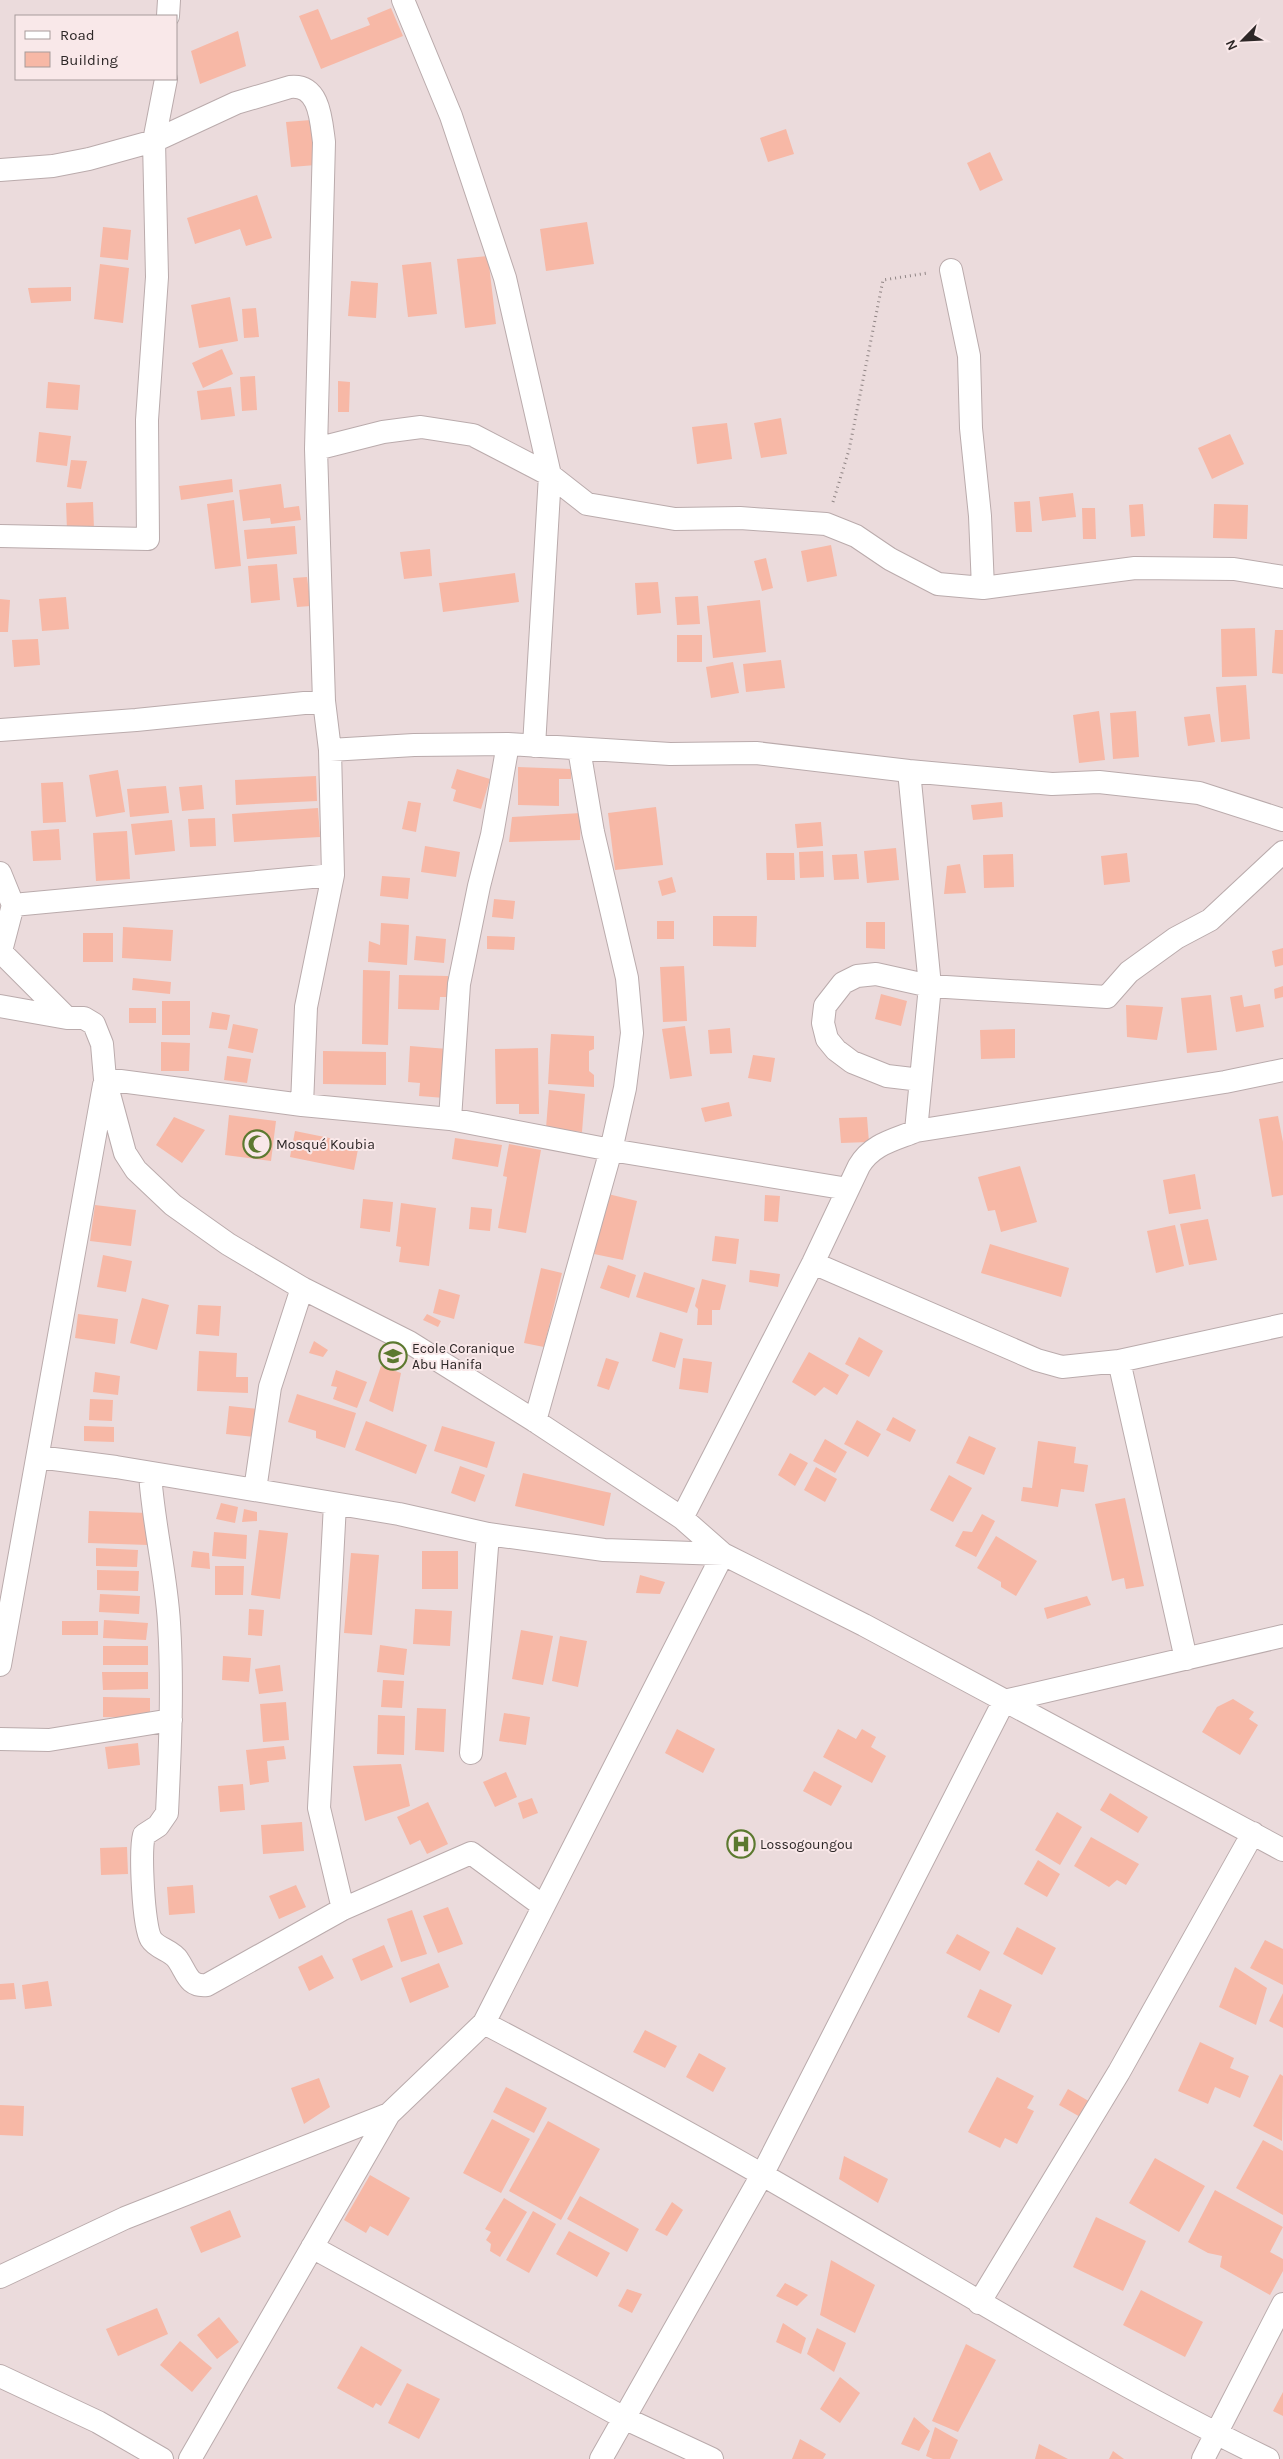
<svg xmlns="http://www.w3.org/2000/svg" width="1283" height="2459" font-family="Karla,sans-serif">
<rect width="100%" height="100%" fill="#ebdbdc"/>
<path fill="#f7b8a6" d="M391 8 403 36 321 69 299 16 318 9 331 40 370 25 367 18Z
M238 31 246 66 200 84 191 51Z
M311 120 316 165 291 167 286 122Z
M786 129 794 154 768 162 760 138Z
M990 152 1003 180 980 191 967 163Z
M257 195 272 238 246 246 240 229 195 244 187 218Z
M587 222 594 264 546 271 540 229Z
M103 227 131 230 128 260 100 257Z
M488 256 496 324 465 328 457 259Z
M431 262 437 314 408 317 402 265Z
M100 264 129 268 123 323 94 319Z
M351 281 378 283 376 318 348 316Z
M71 287V301L31 303 28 288Z
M230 297 238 341 199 348 191 305Z
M256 308 259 337 244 338 242 309Z
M222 349 233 374 203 388 192 363Z
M255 376 257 410 242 411 240 377Z
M338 381 350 382 349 412H338Z
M48 382 80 385 78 410 46 408Z
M231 387 235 416 201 420 197 391Z
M781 418 787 454 761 458 754 423Z
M727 423 732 459 697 464 692 427Z
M39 432 71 436 67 466 36 462Z
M1230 434 1244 464 1212 479 1198 448Z
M71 460 87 461 81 489 67 487Z
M232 479 233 492 181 500 179 486Z
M281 484 284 508 299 506 301 520 271 524 270 518 243 521 239 490Z
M1073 493 1076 517 1042 521 1039 497Z
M234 500 241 566 215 569 207 504Z
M1030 501 1032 532H1016L1014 502Z
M93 502 94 529 67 530 66 503Z
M1143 504 1145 536 1131 537 1129 505Z
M1214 504 1248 505 1247 539 1213 538Z
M1082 508H1095L1096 539H1083Z
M295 526 297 554 247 559 244 530Z
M831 545 837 576 807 582 801 551Z
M430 549 432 576 404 579 400 552Z
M766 558 773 588 762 591 754 561Z
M277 564 280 600 251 603 248 566Z
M515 573 519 602 443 612 439 583Z
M307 577 311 606 297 607 293 578Z
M658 582 661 613 637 615 635 583Z
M698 596 700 624 677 625 675 597Z
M66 597 69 629 42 631 39 599Z
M0 599 10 600 8 632H0Z
M760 600 766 652 713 658 707 606Z
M1255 628 1257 676 1222 677 1221 629Z
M1275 630H1283V674L1272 673Z
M677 635H702V662H677Z
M38 639 40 665 14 667 12 640Z
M781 660 785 688 746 692 743 664Z
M733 662 739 693 711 698 706 667Z
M1246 685 1250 739 1221 742 1216 687Z
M1099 711 1105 760 1079 763 1073 715Z
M1136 711 1139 757 1113 759 1110 713Z
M1210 714 1215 742 1188 746 1184 717Z
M518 767 571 769V779H559V806L518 805Z
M457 769 490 779 481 809 453 801 456 790 451 788Z
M118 770 125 812 96 817 89 775Z
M316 776 317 801 236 805 235 780Z
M63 782 66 822 43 823 41 783Z
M202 785 204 809 182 811 179 787Z
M166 786 169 813 130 817 127 789Z
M408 801 421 803 416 832 402 829Z
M1002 802 1003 817 973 820 971 805Z
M656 807 663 865 615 870 608 813Z
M318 808 320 837 234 842 232 814Z
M581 813 580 840 509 842 512 817Z
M215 818 216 846 190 847 188 819Z
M172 820 175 851 135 855 131 824Z
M821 822 823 846 797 848 795 824Z
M59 829 61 860 33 861 31 831Z
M127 831 130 879 96 881 93 833Z
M425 846 460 852 456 877 421 872Z
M896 848 899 880 867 883 864 851Z
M823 851 824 877 800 878 799 852Z
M766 853H794L795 880H767Z
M1127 853 1130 882 1104 885 1101 856Z
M857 854 859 879 834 880 832 855Z
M1013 854 1014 887 984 888 983 855Z
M960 864 966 893 944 894 947 866Z
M382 876 410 878 408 899 380 896Z
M672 877 676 892 662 896 658 881Z
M494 899 515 901 513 919 492 917Z
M713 916H757L756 947 713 946Z
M657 921H674V939H657Z
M866 922H885V949L866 948Z
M381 923 409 925 407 965 368 962 369 941 380 945Z
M123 927 173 930 171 961 122 958Z
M83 933H113V962H83Z
M416 936 446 939 444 963 414 960Z
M487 936 515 937 514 950 487 949Z
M1283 948V965L1275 967 1272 951Z
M684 966 687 1021 663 1022 660 967Z
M363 970 390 971 388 1045 362 1044Z
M399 975 448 976V997H440L439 1010 398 1009Z
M133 978 171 982 170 994 132 990Z
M1283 986V997L1275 999 1274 989Z
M881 994 907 1001 901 1026 875 1019Z
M1211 995 1217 1050 1187 1053 1181 998Z
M1242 995 1244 1007 1260 1004 1264 1027 1236 1032 1230 997Z
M162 1001H190V1035H162Z
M1126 1005 1163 1007 1157 1040 1127 1037Z
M129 1008H156V1023H129Z
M212 1012 230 1015 227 1030 209 1028Z
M233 1024 258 1029 253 1053 228 1048Z
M685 1026 692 1076 670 1079 662 1029Z
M730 1028 732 1053 710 1054 708 1030Z
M1015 1029V1058L981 1059 980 1030Z
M551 1034 594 1036V1049L589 1051V1071L594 1075V1087L548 1084Z
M161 1042 190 1043 189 1071H161Z
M410 1046 448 1049 445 1098 419 1096 420 1083 408 1082Z
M538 1048 539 1114H519V1104H496L495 1049Z
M323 1051 386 1052V1085L323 1084Z
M753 1055 775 1058 771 1082 748 1078Z
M227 1056 251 1059 247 1083 224 1080Z
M549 1090 585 1094 582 1132 546 1128Z
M729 1102 732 1116 705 1122 701 1108Z
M229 1115 276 1121 271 1161 225 1155Z
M1278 1116 1283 1142V1195L1272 1197 1259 1119Z
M174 1117 205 1130 182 1163 156 1145Z
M867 1117 869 1142 841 1143 839 1118Z
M295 1131 359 1144 354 1170 290 1157Z
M455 1138 502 1145 498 1167 452 1159Z
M509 1144 541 1150 526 1233 498 1228 507 1177 503 1176Z
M1020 1166 1037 1222 1001 1232 995 1210 988 1211 978 1177Z
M1195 1174 1201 1209 1169 1214 1163 1180Z
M608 1194 637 1201 623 1260 594 1254Z
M765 1195 780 1196 778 1222 764 1221Z
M363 1199 393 1202 390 1232 360 1228Z
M401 1203 436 1208 429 1266 399 1262 401 1247 396 1246Z
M95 1205 136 1210 131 1246 90 1241Z
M471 1207 492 1209 490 1231 469 1229Z
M1208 1219 1217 1260 1189 1265 1180 1224Z
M1175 1225 1184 1266 1156 1273 1147 1231Z
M715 1236 739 1239 736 1264 712 1261Z
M990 1244 1069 1268 1061 1297 981 1273Z
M103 1255 132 1261 126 1292 97 1287Z
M608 1265 636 1275 629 1298 600 1288Z
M541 1268 562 1273 544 1347 524 1343Z
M750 1270 780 1274 778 1287 749 1282Z
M644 1272 695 1288 687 1313 636 1297Z
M702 1279 726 1285 720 1310H712V1325H697L698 1309 695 1306Z
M439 1289 460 1295 454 1319 433 1313Z
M142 1298 169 1305 157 1350 130 1343Z
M198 1305 221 1306 219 1336 196 1334Z
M78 1314 118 1319 115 1344 75 1338Z
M427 1314 441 1321 438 1327 423 1320Z
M660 1332 683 1339 675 1368 652 1361Z
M859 1337 883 1351 869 1377 845 1364Z
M314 1341 328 1350 323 1357 309 1353Z
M383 1344 401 1350 397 1363 379 1357Z
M199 1351 237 1353 236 1377H248V1393L197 1391Z
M809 1352 849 1375 837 1395 824 1387 815 1396 792 1382Z
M606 1358 619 1362 609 1390 597 1386Z
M683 1358 712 1362 708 1393 679 1389Z
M381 1366 401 1373 393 1412 369 1401Z
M336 1370 367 1382 357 1408 333 1399 337 1387 331 1386Z
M95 1372 120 1376 118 1395 93 1392Z
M297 1394 356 1413 345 1448 316 1438V1431L288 1422Z
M90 1399 113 1400 112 1421 89 1420Z
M229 1406 258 1409 255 1437 226 1434Z
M893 1417 916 1430 910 1442 886 1430Z
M857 1420 881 1434 868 1457 844 1444Z
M366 1421 427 1445 416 1474 355 1450Z
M84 1426 114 1427V1442L84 1441Z
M442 1426 495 1442 487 1468 434 1451Z
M969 1436 996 1448 984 1475 956 1463Z
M825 1439 847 1452 835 1473 813 1461Z
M1038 1441 1076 1447 1074 1463 1088 1465 1084 1492 1061 1489 1058 1507 1021 1501 1023 1487 1032 1488Z
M790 1453 808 1463 795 1486 778 1475Z
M460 1466 485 1475 475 1502 451 1493Z
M816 1467 837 1479 825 1502 804 1490Z
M523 1473 611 1493 604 1526 515 1506Z
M949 1475 972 1488 953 1522 930 1510Z
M1125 1498 1144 1586 1126 1589 1124 1578 1112 1581 1095 1504Z
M221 1503 238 1507 235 1523 216 1519Z
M244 1509 257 1512V1521L242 1522Z
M89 1511 148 1513V1545L88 1543Z
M982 1514 995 1521 976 1557 955 1546 963 1531 972 1532Z
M259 1530 288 1533 280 1599 251 1595Z
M214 1532 247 1535 246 1559 212 1556Z
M996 1536 1037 1561 1016 1596 1001 1587V1582L977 1568Z
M96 1548 138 1550 137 1567 96 1566Z
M193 1551 209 1553 210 1569 191 1567Z
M422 1551H458V1589H422Z
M351 1553 379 1555 372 1635 344 1633Z
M215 1566H244L243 1595H215Z
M97 1570 139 1571 138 1591 97 1590Z
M640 1575 665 1582 660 1594 636 1593Z
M100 1594 140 1596 139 1614 99 1612Z
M1087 1596 1091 1605 1047 1619 1044 1608Z
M249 1609 264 1610 262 1636 248 1635Z
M415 1609 452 1611 450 1646 413 1644Z
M104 1620 148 1623 146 1640 103 1638Z
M62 1621H98V1635H62Z
M521 1630 553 1636 543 1685 512 1679Z
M560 1636 587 1641 578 1687 552 1681Z
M380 1645 407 1649 404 1675 377 1672Z
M103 1646H148V1665H103Z
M223 1656 251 1658 249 1682 222 1680Z
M280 1665 283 1691 259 1694 255 1669Z
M102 1672H148V1689L103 1690Z
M383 1680 404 1681 402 1708 381 1707Z
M103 1697 150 1698V1718L103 1717Z
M1233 1699 1254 1712 1249 1719 1258 1725 1240 1755 1202 1732 1217 1707Z
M286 1702 289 1740 263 1742 260 1704Z
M417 1708 446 1709 444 1752 415 1750Z
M504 1713 530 1717 526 1745 499 1741Z
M378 1715 405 1716 404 1755 377 1754Z
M677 1729 715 1749 703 1773 665 1753Z
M838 1729 856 1739 862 1729 876 1737 871 1747 886 1756 872 1783 823 1757Z
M138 1743 140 1765 108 1769 105 1747Z
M284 1746 286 1759 267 1761 269 1782 250 1785 246 1750Z
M401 1764 410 1806 365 1821 353 1766Z
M814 1771 842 1786 831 1806 803 1791Z
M506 1772 517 1797 495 1807 483 1782Z
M243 1784 245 1810 220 1812 218 1786Z
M1110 1793 1148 1817 1138 1833 1100 1810Z
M532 1798 538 1813 523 1819 518 1803Z
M428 1802 448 1844 427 1854 420 1840 410 1845 397 1817Z
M1057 1812 1082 1827 1060 1865 1035 1850Z
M302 1822 304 1851 263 1854 261 1825Z
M1091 1837 1139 1864 1126 1885 1117 1880 1109 1887 1074 1866Z
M127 1847 128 1874 101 1875 100 1848Z
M1038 1860 1060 1874 1047 1897 1024 1884Z
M193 1885 195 1913 169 1915 167 1887Z
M296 1885 306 1907 279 1919 269 1896Z
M448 1907 463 1944 438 1953 423 1916Z
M412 1910 427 1954 401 1962 387 1919Z
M1017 1927 1056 1948 1042 1975 1003 1954Z
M957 1934 990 1952 980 1971 946 1953Z
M1265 1940 1283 1949V1985L1250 1968Z
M384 1945 393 1967 361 1981 352 1959Z
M322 1955 334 1978 309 1991 298 1967Z
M439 1963 449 1987 410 2003 401 1978Z
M1235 1967 1267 1988 1256 2025 1219 2007Z
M48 1981 52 2006 25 2009 22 1985Z
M14 1983 16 1999 0 2000V1984Z
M980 1989 1012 2005 999 2033 967 2017Z
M1283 1993V2028L1269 2021Z
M645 2030 677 2046 665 2068 633 2052Z
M1200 2042 1234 2058 1230 2068 1249 2076 1240 2098 1215 2087 1208 2104 1178 2091Z
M699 2053 726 2068 713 2092 686 2077Z
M1280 2074 1283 2076 1282 2141 1253 2126Z
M997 2077 1034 2096 1027 2108 1034 2111 1017 2144 1005 2138 1000 2148 968 2132Z
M319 2078 330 2107 304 2124 291 2088Z
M506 2087 547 2108 534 2133 493 2112Z
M1068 2089 1092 2103 1082 2118 1059 2105Z
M0 2105 24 2106 23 2136 0 2135Z
M492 2119 530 2139 501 2193 463 2173Z
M548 2121 600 2149 561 2220 509 2191Z
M1263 2140 1283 2151V2215L1236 2188Z
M844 2156 888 2179 878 2203 839 2179Z
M1155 2158 1205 2186 1179 2232 1129 2203Z
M370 2175 410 2198 388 2236 370 2226 366 2233 344 2220Z
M1215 2190 1283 2227 1270 2252 1283 2259V2271L1270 2295 1220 2267 1222 2256 1208 2253 1188 2242Z
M580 2196 639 2229 627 2252 567 2219Z
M504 2198 527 2212 500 2257 490 2251 491 2244 486 2240 491 2232 485 2229Z
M672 2202 683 2210 667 2236 655 2230Z
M230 2210 241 2237 201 2253 190 2227Z
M533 2211 556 2224 529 2273 506 2260Z
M1096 2217 1146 2241 1123 2291 1073 2267Z
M569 2231 610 2253 597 2277 556 2254Z
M831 2260 875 2285 855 2333 820 2315Z
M785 2283 808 2295 797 2306 776 2296Z
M627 2289 642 2294 632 2313 618 2306Z
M1141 2290 1203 2322 1185 2357 1123 2325Z
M157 2308 168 2334 118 2356 106 2329Z
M219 2317 239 2342 217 2359 197 2335Z
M783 2323 806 2338 801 2354 776 2342Z
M817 2328 846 2343 834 2372 807 2354Z
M180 2341 212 2368 192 2392 160 2365Z
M966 2344 996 2360 958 2432 932 2421Z
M361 2346 402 2370 381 2406 376 2403 373 2408 337 2388Z
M840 2377 860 2393 840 2423 820 2409Z
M407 2383 440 2399 419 2439 388 2423Z
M1283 2392V2416L1273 2411Z
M914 2417 930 2431 919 2451 901 2444Z
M935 2427 958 2440 950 2459H933L926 2456Z
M800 2439 826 2454 823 2459H792Z
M1039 2444 1068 2459H1035Z
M1113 2451 1124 2459H1109Z"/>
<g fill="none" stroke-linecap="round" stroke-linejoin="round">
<g stroke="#baabac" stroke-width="24">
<path id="street" d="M403 0 451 116 505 278 550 475 534 746
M168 16 169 0
M0 170 53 166 89 159 154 141 236 103 290 87C320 84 321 120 324 142L316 449 324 701 330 750 333 875 306 1007 302 1105
M951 270 969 356 971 428 980 516 983 588
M316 449 383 432 421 427 473 435 550 475 587 504 675 519 740 518 826 524 856 536 890 559 938 584 983 588 1135 568 1234 569 1283 577
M0 536 148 539 147 420 157 277 154 141 166 79
M0 730 136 720 324 701
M330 750 414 745 508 744 670 754 756 753 909 771 1052 784 1099 782 1199 793 1283 820
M909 771 930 986 916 1131
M0 873 13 905 1 951
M13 905 333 875
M0 951 67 1018
M0 1006 67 1018H84L94 1024 102 1044 105 1079 125 1153 136 1170 173 1205 228 1244 302 1288 409 1342 535 1421 682 1518 723 1554 864 1625 1283 1850
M105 1079 302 1105 450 1119 611 1150 848 1189
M921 1080 887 1076 852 1062 836 1050 827 1039 823 1023 825 1006 843 983 857 976 876 974 930 986 1107 997 1129 972 1176 938 1210 920 1283 852
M450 1119 459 984 479 886 492 835 508 744
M813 1263 1037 1360 1062 1367 1119 1361 1283 1325
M1119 1361 1186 1659
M535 1421 611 1150 625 1088 632 1033 627 978 593 832 579 749
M38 1457 116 1467 399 1514 488 1534 604 1550 723 1554 484 2023 389 2114 190 2459
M150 1473C153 1523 166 1573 169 1623 173 1687 170 1750 167 1813L158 1826 144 1835C140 1850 143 1926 151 1939 157 1949 172 1950 178 1960 187 1973 188 1987 207 1985L343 1909 471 1853 543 1906
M255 1490 270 1387 302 1288
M335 1504 319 1808 343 1909
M682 1518 813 1263 859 1166C872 1144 894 1140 916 1131L1225 1082 1283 1070
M0 1665 104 1085
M1004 1701 1283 1636
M0 1739 49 1740 171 1720
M471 1753 488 1534
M484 2023C577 2072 670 2122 761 2174 929 2270 1093 2374 1268 2459
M312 2247 626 2419 712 2459
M0 2277 125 2218 389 2114
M979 2303 1119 2072 1253 1833
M0 2376 98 2422 162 2459
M601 2459 762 2175 1004 1701
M1203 2459 1283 2304"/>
</g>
<path stroke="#908585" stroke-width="3" stroke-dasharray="1 4" stroke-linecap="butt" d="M833 502 849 450 883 280 928 273"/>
<use href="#street" stroke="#fff" stroke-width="22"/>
</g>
<defs>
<g id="mosque-ring" transform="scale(1.4375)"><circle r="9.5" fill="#f9e8e9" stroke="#5c792f" stroke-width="1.5"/><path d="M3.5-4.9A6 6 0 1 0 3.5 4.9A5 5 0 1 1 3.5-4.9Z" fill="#5c792f"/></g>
<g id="school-ring" transform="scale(1.4375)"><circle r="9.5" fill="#f9e8e9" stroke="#5c792f" stroke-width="1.5"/><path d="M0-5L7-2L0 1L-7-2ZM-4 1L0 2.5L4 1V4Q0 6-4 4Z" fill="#5c792f"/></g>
<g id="hospital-ring" transform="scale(1.4375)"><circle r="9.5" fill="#f9e8e9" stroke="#5c792f" stroke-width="1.5"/><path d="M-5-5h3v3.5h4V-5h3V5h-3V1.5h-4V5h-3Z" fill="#5c792f"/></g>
</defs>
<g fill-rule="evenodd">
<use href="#mosque-ring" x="257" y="1144"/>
<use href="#school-ring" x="393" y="1356"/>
<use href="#hospital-ring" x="741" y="1844"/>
</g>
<g text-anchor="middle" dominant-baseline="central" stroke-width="4" stroke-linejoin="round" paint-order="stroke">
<g font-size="14" fill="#2d2727" stroke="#f9e8e9" text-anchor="start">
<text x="276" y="1144">Mosqué Koubia</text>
<text x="412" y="1348">Ecole Coranique<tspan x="412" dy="16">Abu Hanifa</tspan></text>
<text x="760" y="1844">Lossogoungou</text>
</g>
</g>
<rect x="15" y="15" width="162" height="65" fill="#f9e8e9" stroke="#a79b9b"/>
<rect x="25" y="31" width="25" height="8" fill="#ffffff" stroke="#a79b9b"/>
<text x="60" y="40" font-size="15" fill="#2d2727">Road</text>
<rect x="25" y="52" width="25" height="15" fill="#f7b8a6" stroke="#a79b9b"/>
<text x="60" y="65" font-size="15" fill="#2d2727">Building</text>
<g transform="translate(1243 40) rotate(246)" stroke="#f9e8e9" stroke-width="4" paint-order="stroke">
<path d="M0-4L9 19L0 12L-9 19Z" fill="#2d2727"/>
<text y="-8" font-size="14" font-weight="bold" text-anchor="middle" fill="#2d2727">N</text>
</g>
</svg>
